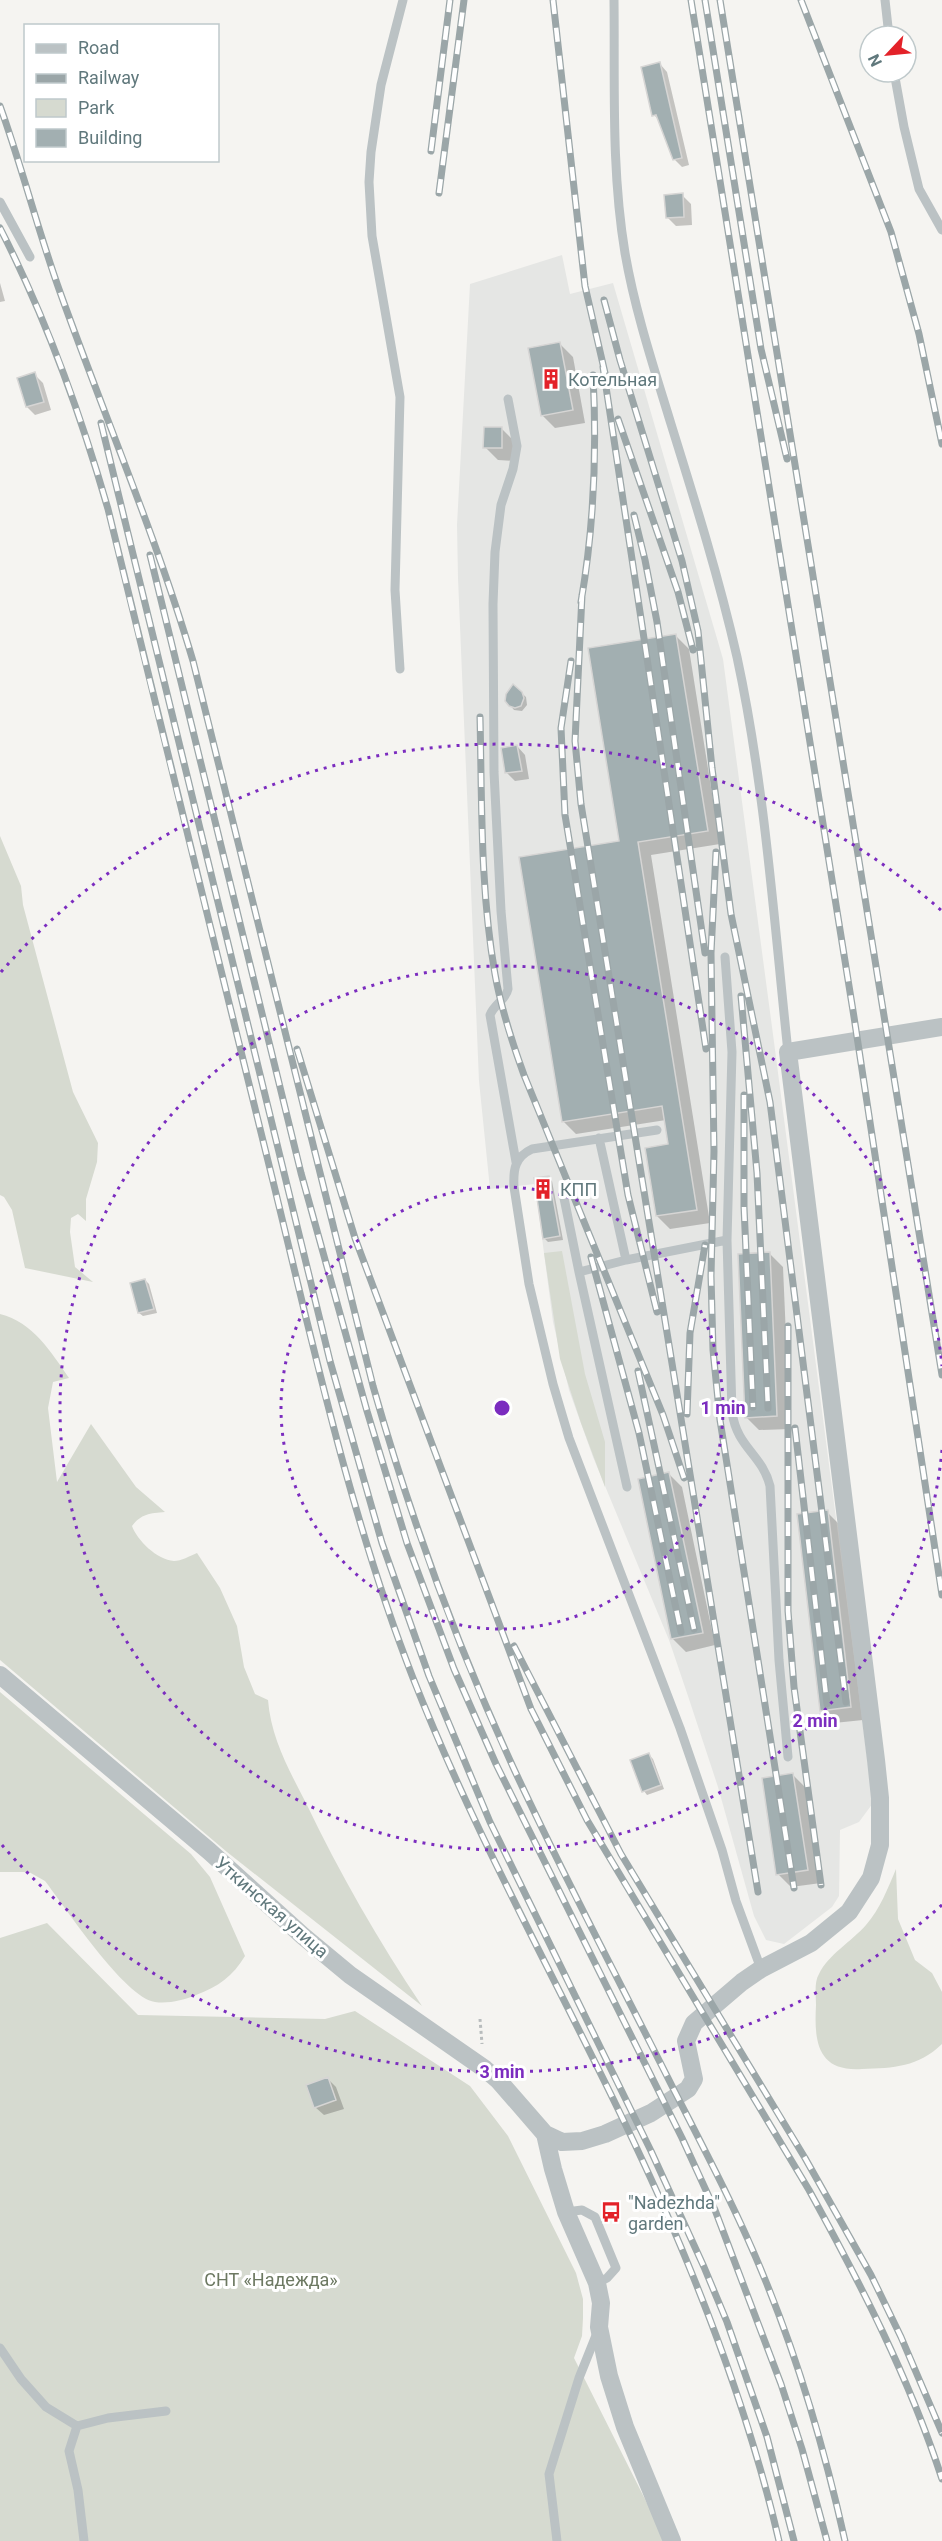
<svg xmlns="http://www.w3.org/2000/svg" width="942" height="2541" font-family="Roboto,sans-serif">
<rect width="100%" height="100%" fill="#f5f4f1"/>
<path fill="#e5e6e4" d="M562 255 570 294 613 283 723 659 774 1042 873 1803 859 1822 840 1830 839 1896 832 1907 784 1944 766 1940 754 1916 718 1787 688 1696 669 1640 593 1457 569 1390 553 1322 535 1184 490 1189 479 1081 458 578 457 525 470 284Z"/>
<path fill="#d6dad0" d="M0 836 21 886 23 905 73 1092 98 1143 97 1162 86 1199V1221L78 1214 71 1218 70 1232 75 1267 93 1282 25 1268 12 1210 4 1197 0 1195Z
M562 1251 585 1374 605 1442V1487L581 1423 560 1359 544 1253Z
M0 1314C33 1322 51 1352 69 1378L53 1382 48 1408 57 1482 91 1424 136 1487 165 1512C150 1513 141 1514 132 1526 137 1540 157 1560 174 1561 181 1561 190 1556 197 1553L220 1588 237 1626 244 1667 255 1694 268 1700C271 1738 289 1770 306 1803 340 1874 378 1940 422 2006L227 1852 0 1660Z
M0 1692 191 1854 210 1877 245 1956C233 1976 218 1987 196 1995 184 2000 168 2004 155 2002 125 1998 65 1907 45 1881L29 1872H0Z
M896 1869 898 1919 915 1960 932 1973 942 1992V2044C918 2067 894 2068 862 2069 817 2072 814 2041 816 2005 816 1995 814 1982 819 1974 828 1955 852 1941 866 1925 880 1909 888 1888 896 1869Z
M47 1923 138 2015 325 2019 355 2011 470 2086 508 2136 576 2273 583 2299V2318L582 2336 574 2358 666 2541H0V1938Z"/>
<path fill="#0003" d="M660 64 667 72 689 165 682 167 674 159 660 121 654 115Z
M682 195 691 204 692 225 676 226 667 217Z
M0 283 5 301 0 302Z
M560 344 573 357 585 423 555 428 542 415Z
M34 374 43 383 51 410 35 415 27 407Z
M502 429 515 442V461L498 460 485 447Z
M676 636 689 649 720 844 651 855 710 1223 670 1229 657 1216 670 1145 666 1120 576 1134 563 1121 621 842Z
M513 686 526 697 527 705 522 711 514 710 510 705Z
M517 746 525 755 529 779 515 781 506 772Z
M548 1178 552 1181 563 1240 548 1242 544 1238Z
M770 1254 783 1267 790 1429 759 1430 746 1417Z
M145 1280 149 1284 157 1313 143 1316 139 1313Z
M669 1474 682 1487 715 1645 686 1652 672 1638Z
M827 1512 840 1525 863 1720 834 1723 821 1710Z
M649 1755 653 1759 664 1789 647 1795 644 1791Z
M793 1775 806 1788 821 1883 791 1887 778 1874Z
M328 2079 336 2087 344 2109 324 2115 315 2107Z"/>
<path fill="#a2afb1" stroke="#d6d5d4" stroke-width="1.5" d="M660 62 682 158 673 160 656 115 652 116 641 67Z
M683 193 684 217 666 218 664 195Z
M560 342 573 410 541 416 528 348Z
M35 372 44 402 26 407 17 378Z
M484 427H502V448H483Z
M676 634 708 831 638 842 697 1210 656 1216 645 1148 668 1144 662 1106 562 1122 519 857 619 841 588 648Z
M513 684 522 692 524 698 521 706 515 708 509 706 505 701 506 694Z
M517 745 522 771 505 773 501 748Z
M549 1176 560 1236 543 1239 534 1178Z
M770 1252 777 1416 745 1418 738 1254Z
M145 1279 154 1309 138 1313 130 1283Z
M669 1472 703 1633 671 1639 638 1479Z
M828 1510 851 1707 820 1711 797 1514Z
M649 1753 661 1785 642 1792 630 1760Z
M793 1773 808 1870 776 1875 762 1778Z
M328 2077 336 2100 314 2108 306 2085Z"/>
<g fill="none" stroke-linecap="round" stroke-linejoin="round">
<path stroke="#b8bcbd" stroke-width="3" stroke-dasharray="3 3" stroke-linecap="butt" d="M480 2019 482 2044"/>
<path stroke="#bbc2c4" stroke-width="9" d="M614 0C615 84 611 169 625 253 635 311 654 368 671 424 695 501 719 578 737 657 765 787 774 921 788 1052
M885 0 889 36
M894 72 904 127 919 189 942 230
M0 202 30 257
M508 399 517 446 513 469 501 505 495 552 493 604 494 772 501 911 508 989C506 1000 494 1004 490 1015L516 1162
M400 669 395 590 400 397 372 236 369 182 371 152 381 85 403 0
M725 957 732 1052 727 1240 732 1412C737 1448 762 1454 770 1486L779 1660 788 1757
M657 1130 532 1149C515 1157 513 1169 514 1187L529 1284 553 1384 569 1438 680 1728 722 1850 736 1901 761 1969
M599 1138 626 1260 727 1240
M564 1198 579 1272
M626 1260 579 1272 627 1487
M566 2212 582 2210 595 2217 616 2268 607 2278 597 2283
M0 2348 21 2379 46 2407 77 2426 69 2451 78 2490 84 2541
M77 2426 108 2418 166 2411
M557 2541 549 2474 579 2378 597 2333"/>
<path stroke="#bbc2c4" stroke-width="18" d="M0 1675 209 1851 303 1936 350 1975 485 2069 499 2081 545 2134 562 2142 582 2141 605 2134 651 2113 688 2089 694 2079 686 2041 694 2023 742 1982 761 1969 811 1943 849 1912 871 1878 880 1845V1798L876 1760 788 1052 942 1027
M545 2134 553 2169 566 2212 597 2283 601 2303 599 2327 609 2376 625 2427 672 2541"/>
<g stroke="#9ba6a8" stroke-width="7">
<path id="rail" d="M553 0 585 286 605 373
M691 0 854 1017 942 1595
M705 0 761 349 787 459
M720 0 942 1375
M801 0 891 232 919 334 942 444
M0 106C22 167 38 231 60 292 104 415 156 536 193 661L373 1386C414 1530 465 1668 530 1803 576 1900 626 1994 674 2090 705 2151 738 2213 764 2277 799 2362 825 2451 845 2541
M431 151 450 0
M439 193 464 0
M0 228C46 318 80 412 108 509 161 729 216 949 270 1169 312 1340 349 1514 413 1678 492 1879 606 2064 688 2264 725 2354 757 2446 779 2541
M604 300 620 360 682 561 698 631 712 768 731 914 770 1102 846 1702
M603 367 706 1049
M618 419 678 592 693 650
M101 423 330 1361 382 1543 429 1676 490 1822 651 2151 704 2267 727 2322 767 2437 794 2541
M634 515 645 560 657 622 705 953
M150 555 301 1173 367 1411 407 1543 454 1669 496 1764 682 2138 715 2210 781 2384 802 2449 827 2541
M582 595 575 741 581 804 758 1892
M581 602C594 527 597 451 593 375
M571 661 561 728 565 815 628 1195 657 1312
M480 717C482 802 480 889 495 974 501 1008 512 1042 524 1075L663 1415 684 1478
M716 852 711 953 714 1151 711 1276 713 1350 720 1420 794 1888
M741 996 757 1173 768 1408
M297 1049 355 1238 531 1709 587 1820 809 2190C860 2283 909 2377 942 2479
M744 1095V1207L753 1407
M591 1257 639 1433 681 1632
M788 1326V1611L794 1687 821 1885
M638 1371 694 1629
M687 1414 690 1333 705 1245
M795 1428 827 1704
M514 1646 621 1854 805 2158 871 2275 901 2337 942 2433"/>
</g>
<use href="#rail" stroke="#fff" stroke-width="4.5" stroke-dasharray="14" stroke-linecap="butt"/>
</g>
<g fill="none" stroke="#7b2cbf" stroke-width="3" stroke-dasharray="3 6">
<circle cx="502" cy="1408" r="221"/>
<path d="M942 1450A442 442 0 1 1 942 1366"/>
<path d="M942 1905A664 664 0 0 1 1 1844M1 972A664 664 0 0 1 942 911"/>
</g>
<defs>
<g id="building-bare" transform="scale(1.62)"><path d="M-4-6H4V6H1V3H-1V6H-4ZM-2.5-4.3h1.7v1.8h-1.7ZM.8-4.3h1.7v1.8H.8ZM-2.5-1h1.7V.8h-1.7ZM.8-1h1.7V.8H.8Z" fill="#e32229" stroke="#fff" stroke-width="2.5" paint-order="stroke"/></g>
<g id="bus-bare" transform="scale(1.62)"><path d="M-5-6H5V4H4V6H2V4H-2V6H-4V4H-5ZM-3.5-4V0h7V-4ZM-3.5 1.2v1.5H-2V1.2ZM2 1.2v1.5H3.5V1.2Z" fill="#e32229" stroke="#fff" stroke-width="2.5" paint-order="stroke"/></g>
</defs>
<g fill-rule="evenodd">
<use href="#building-bare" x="551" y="379"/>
<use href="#building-bare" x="543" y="1189"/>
<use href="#bus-bare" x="611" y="2212"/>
</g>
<g text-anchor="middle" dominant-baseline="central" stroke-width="6" stroke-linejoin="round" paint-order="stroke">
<g font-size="18" fill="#60787c" stroke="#fff" text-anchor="start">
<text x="568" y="379">Котельная</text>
<text x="560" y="1189">КПП</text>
<text x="628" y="2202">"Nadezhda"<tspan x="628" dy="21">garden</tspan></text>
</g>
<g font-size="18" fill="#60787c" stroke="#fff">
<text transform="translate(272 1907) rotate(41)">Уткинская улица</text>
</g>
<g font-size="18" fill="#6d7962" stroke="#fff">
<text x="271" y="2279">СНТ «Надежда»</text>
</g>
</g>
<circle cx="502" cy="1408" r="9" fill="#7b2cbf" stroke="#fff" stroke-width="3"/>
<g font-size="18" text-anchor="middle" font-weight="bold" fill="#7b2cbf" stroke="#fff" stroke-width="6" stroke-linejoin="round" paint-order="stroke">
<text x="723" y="1414">1 min</text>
<text x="815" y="1727">2 min</text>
<text x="502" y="2078">3 min</text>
</g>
<rect x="24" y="24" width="195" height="138" fill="#ffffff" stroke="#bfc9cb" stroke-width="1.5"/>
<rect x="36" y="44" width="30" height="9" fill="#bbc2c4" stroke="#bfc9cb" stroke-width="1.5"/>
<text x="78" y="54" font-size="18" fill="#60787c">Road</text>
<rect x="36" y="74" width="30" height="9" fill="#9ba6a8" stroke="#bfc9cb" stroke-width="1.5"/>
<text x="78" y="84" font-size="18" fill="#60787c">Railway</text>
<rect x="36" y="99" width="30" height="18" fill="#d6dad0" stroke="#bfc9cb" stroke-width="1.5"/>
<text x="78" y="114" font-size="18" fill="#60787c">Park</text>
<rect x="36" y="129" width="30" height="18" fill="#a2afb1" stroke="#bfc9cb" stroke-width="1.5"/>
<text x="78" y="144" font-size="18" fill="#60787c">Building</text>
<g transform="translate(888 54) rotate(244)"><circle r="28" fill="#ffffff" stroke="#bfc9cb" stroke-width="1.5"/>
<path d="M0-4.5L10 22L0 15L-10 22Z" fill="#e32229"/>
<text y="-9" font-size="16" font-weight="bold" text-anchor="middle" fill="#60787c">N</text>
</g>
</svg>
